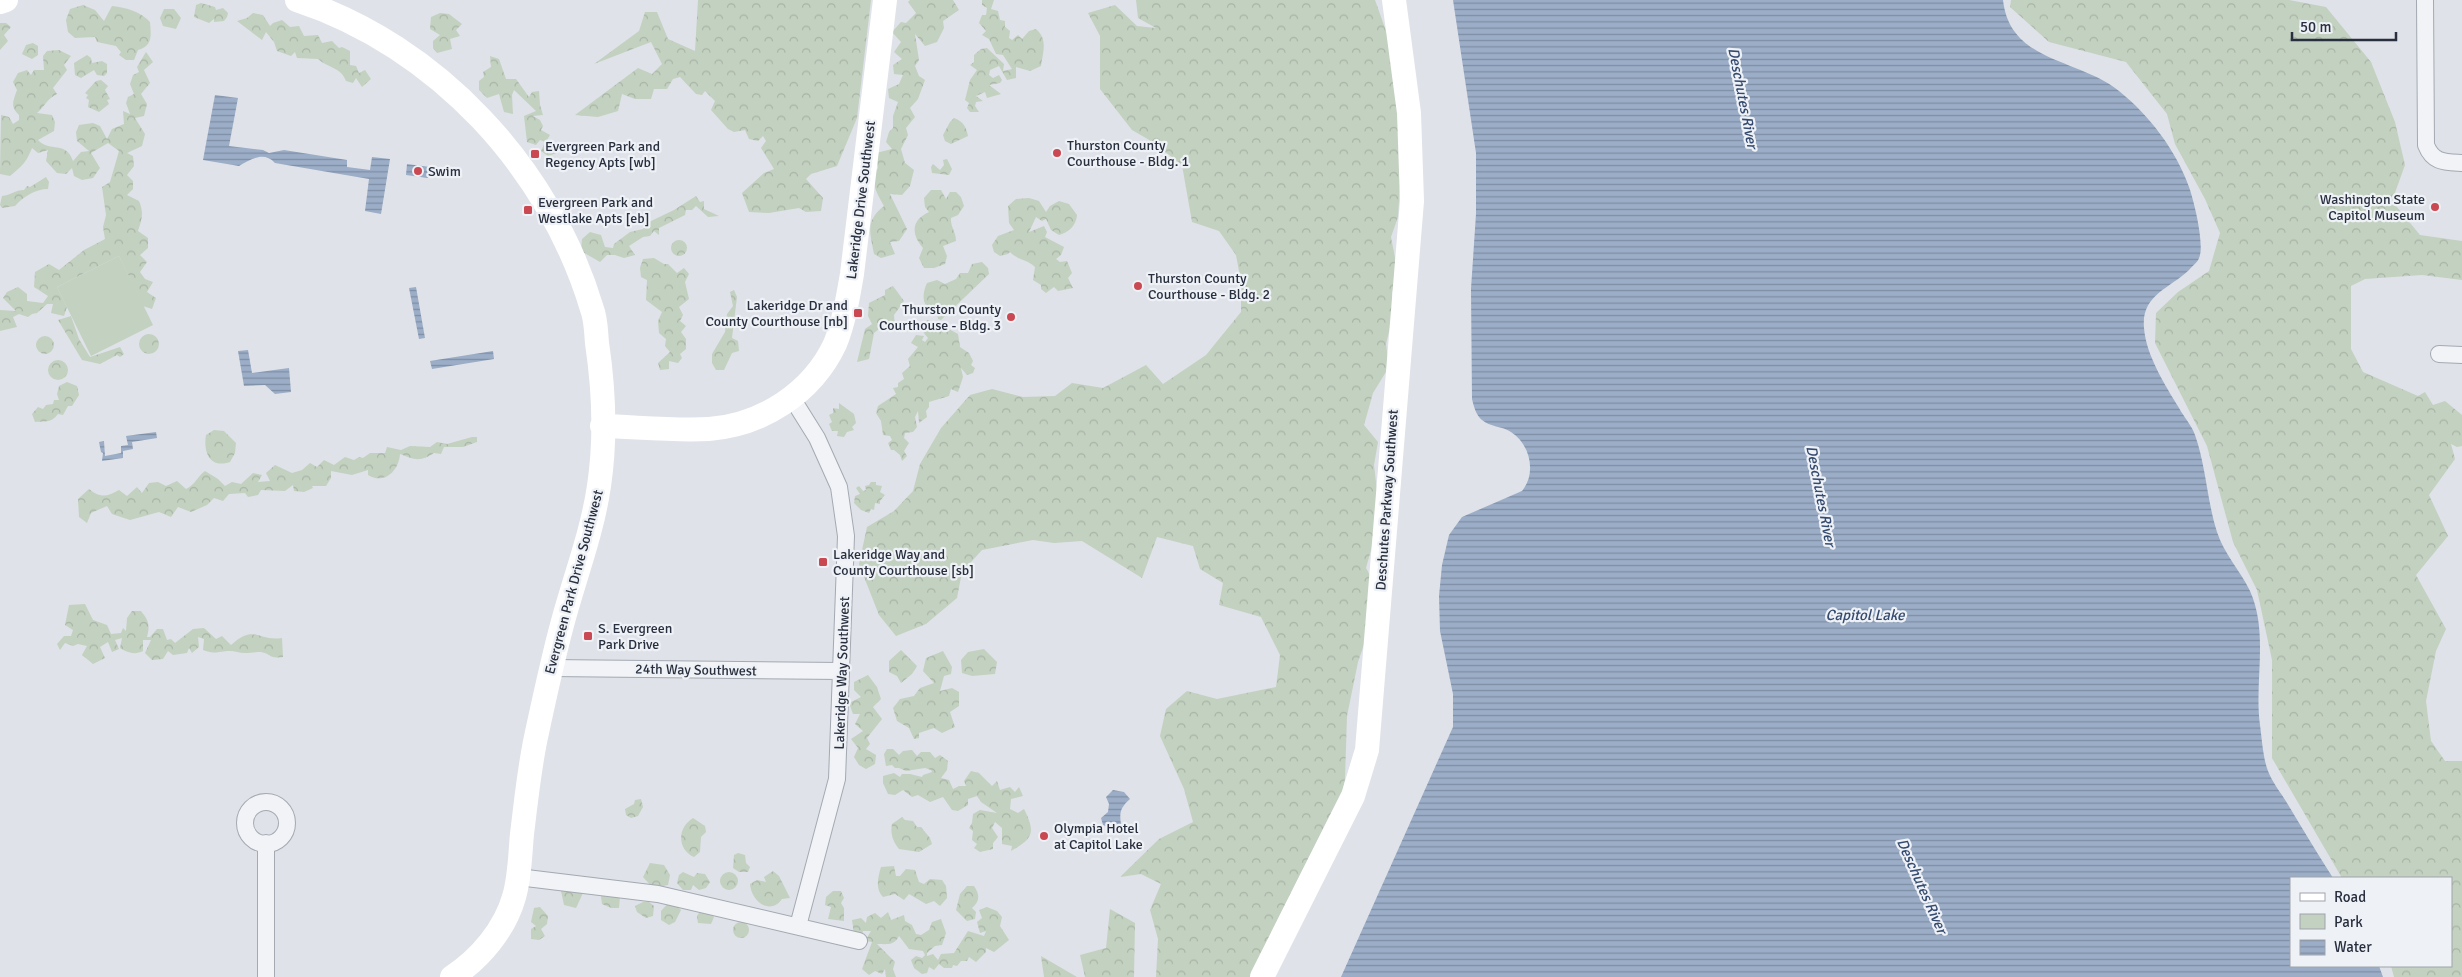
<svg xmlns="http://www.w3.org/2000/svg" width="2462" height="977" font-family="Signika,sans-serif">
<defs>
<pattern id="forest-crowns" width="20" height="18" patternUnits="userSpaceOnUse" patternTransform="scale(1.25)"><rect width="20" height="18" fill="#c3d1c0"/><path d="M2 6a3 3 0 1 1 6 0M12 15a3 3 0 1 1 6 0" fill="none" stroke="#a8b4a6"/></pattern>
<pattern id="water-rules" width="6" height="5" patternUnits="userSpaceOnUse" patternTransform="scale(1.25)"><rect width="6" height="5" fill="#9badc7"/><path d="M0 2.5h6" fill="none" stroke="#7e8da3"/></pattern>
</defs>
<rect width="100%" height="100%" fill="#dfe2e8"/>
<path fill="url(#forest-crowns)" d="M698 0H871L857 118 837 166 811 174 806 179 823 198 821 211 806 212 799 208 769 213 749 212 742 193 764 173 774 169 761 148 766 141 763 136 758 141 749 139 745 130 734 132 728 129 711 110 715 101 705 91 702 95 696 94 680 77 673 79 667 89H654L651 99H635L622 94 618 111 598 117 575 115 638 68 652 74 662 64 651 42 594 64 639 31 645 12H657L668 39 695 51Z
M910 0H953L959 10 943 21 944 28 937 42 925 46 915 34 919 60 915 66 919 76 925 80 918 99 910 108 915 117 906 128 908 135 901 149 905 163 914 170 910 186 902 195 890 194 907 229 899 241 890 242 895 254 881 258 874 254C870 232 865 221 884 206 878 195 868 180 878 168L876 153 892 149 886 142 889 132 893 128V116L898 102 889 98 888 89 899 84 903 75 894 74 893 65 902 59 894 52 901 42 892 32 901 22 906 23 916 13 908 2Z
M982 0H994L991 9 998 11 1000 20 1005 21V27L1010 31 1009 38 1012 40 1018 35 1022 39 1029 31 1036 29C1048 39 1043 52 1041 66L1030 71 1016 67V78L1007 80 999 66 990 70 989 75 993 78 999 75 1002 80 1000 83 989 85 1001 94 987 98 985 92 976 96 983 101 976 102 975 106 979 112H970L967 108 969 103 965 100 970 80 977 70 970 65 974 62V55L981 49 987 48 1004 64 1003 71 1012 69 1003 55 996 54 989 39 982 35 986 31 979 23 982 15H986L987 8 982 5Z
M1136 0H1375L1391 45 1403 137 1398 217 1391 237 1398 273 1392 293 1393 315 1386 344 1389 367 1373 393 1364 425 1378 442 1374 465 1377 491 1373 543 1366 568 1381 595 1358 662 1347 716 1345 779 1340 807 1253 977H1156L1158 939 1150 910 1161 884 1141 874 1120 877 1159 839 1193 822 1184 789 1160 736 1166 709 1187 691 1217 699 1276 687 1280 655 1261 617 1219 605 1223 583 1200 569 1193 546 1157 537 1142 578 1082 541 1054 543 1033 540 982 550 962 572 957 598 926 624 896 636 879 615 859 564 867 527 894 511 913 491 920 464 941 428 970 395 992 389 1023 397 1055 396 1072 383 1103 388 1146 365 1163 384 1206 355 1241 312V282L1236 255 1219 231 1192 222 1182 165 1151 141 1132 130 1100 89V36L1088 13 1115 5 1137 26 1156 28 1138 18Z
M2011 0H2289L2326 7 2371 62 2395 122 2405 165 2392 201 2420 235 2462 241V280L2422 275 2365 279 2351 286V349L2363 372 2418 396 2425 392 2433 405 2445 401 2462 415V446L2457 447 2451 444 2455 459 2429 495 2448 536 2416 575 2446 629 2436 651 2426 701 2431 741 2445 761H2462V977H2394L2391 966H2451V878H2342L2272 758V660L2257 590 2233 542 2207 446 2155 343 2156 313 2178 292 2209 271 2220 233 2205 199 2175 144 2167 114 2126 62 2049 42 2010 7Z
M201 3 215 7 216 10 223 8 228 13 227 17 224 21 214 22V19L209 23 194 17 196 5Z
M83 5 95 10 104 21 112 6C127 8 140 11 150 22 151 35 153 46 138 50L134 60H126L119 55 121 52 116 46 97 42 95 37 75 38 68 32 66 20 70 9Z
M164 9H174L181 18 176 29 163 26 160 18Z
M253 13 263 15 270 26 273 23 282 20 290 27 299 26 304 36 318 35 322 43 332 41 339 48 342 47 350 51V65L356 66 359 73 365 70 371 79 362 87 356 78 353 83 346 81C341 67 328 68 318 59L297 58 295 52 291 56 277 51 274 42 266 32 262 40 237 21 247 18Z
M440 13 449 14 462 24 456 30 460 36 450 39 452 49 437 53 433 48V41L440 35 430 29 431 17Z
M0 23H6L11 27 4 35 8 41 0 50Z
M33 43 38 46V55L32 59 22 54 26 45Z
M59 50 71 56 64 65 67 70 53 88 57 94C47 99 45 106 37 113L52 115 55 122 54 131 38 140C50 153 66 140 73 161L81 152 89 151 77 141 76 132 79 125 93 123 100 126 107 139 112 129 124 124 123 111 130 114 126 103 128 97 134 94 130 84 133 75 139 72 137 67 146 52 153 62 144 70 150 83 141 94 147 104 144 116 135 118 145 134 142 146 127 153 133 156 134 166 127 175 133 181V189L127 195 139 201C144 213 142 219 138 231L148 238V248L140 255 147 262 140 272 145 279 153 282 147 292 156 298 152 309 143 306 119 256 57 287 67 307 64 316 51 313 53 304H47L37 313 32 314 28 317 19 314 13 317 17 327 0 331V310L16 311 3 298 7 292 18 287 27 294V301L43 303 48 296 34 287 35 272 49 264 59 270 84 250 105 239 103 227 106 215 102 187 110 182 119 151 108 143 91 153 100 168 93 178 82 180 74 176 72 168 66 174 57 173 46 161 48 150 38 153 32 148C26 163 22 166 10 176L0 174 1 115 9 117 13 124 19 120V115C10 107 13 101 17 90L13 82 18 73 27 70 31 75 34 70H44L43 56 47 51Z
M87 55 91 58 92 63 102 61 107 64V73L104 76 97 75 94 70 81 78 75 75 74 63Z
M490 56 499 59 506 79H516L529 97 532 92 539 91 540 105 543 115 533 116 540 120 543 126 541 130 550 135 547 140 555 143 557 153 548 156 541 151 545 142 540 140 536 145 527 142 524 116 536 111 514 90 512 95 513 114 504 112 499 94 487 98 479 90V81L484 77 483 72 491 67Z
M101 80 108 86 105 90 110 99 107 100 109 104 99 112 88 107 89 100 86 98 88 95 85 93 96 81Z
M954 118C964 122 966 127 968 136L951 144 945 141 943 135 950 122Z
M947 159 952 169 949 175 932 173 931 167 933 164 940 170 944 165 943 160Z
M46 177 49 182 48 189C35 189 23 197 15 206L2 208 0 205 2 196C11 195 15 190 24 190L27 186 30 187Z
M931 190H941L946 199 950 192H956L961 197 964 206 958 215 951 218C950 226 956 232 956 241L943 246 947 256 945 264 934 268H924L919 258 923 248C911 234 911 220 929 212L925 207 924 198Z
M696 196 700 202 704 201V209L719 216 708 217 696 206 692 210H686L685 215 659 228V235L654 231 650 236 643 237 629 246 635 255 624 258 615 255H607L600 262 581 251 582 239 590 232 601 235 605 247 613 248 614 244 630 232 643 229 649 222 674 210Z
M1029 198 1039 201 1046 212 1050 206 1059 201 1069 204 1077 215C1076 226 1069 232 1059 235L1051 230 1046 219 1042 221 1036 217 1029 232 1044 226 1047 232 1045 237 1064 247 1061 255 1056 259 1060 262 1067 261 1072 273 1068 278 1073 288 1058 291 1054 287 1046 293 1041 289V285L1033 280 1035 267C1027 259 1017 260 1010 252L1008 254 1000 256 994 252 992 245 998 236 1014 230 1009 223 1008 206 1016 199Z
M671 248a8 8 0 1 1 16 0a8 8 0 1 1-16 0Z
M654 258 664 264H668L677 273 684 268 689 274 685 282 689 299 679 307 683 315 680 321 686 326 681 332 686 339V349L680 354 682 358 678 363 669 361V369L660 370 658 363 670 352 665 346 666 339 659 333 658 321 662 312 646 300 647 280 641 277 640 268 643 259Z
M982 262 988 268 989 274 941 320 938 319 937 313C922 308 921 296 927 283L937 280 945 284 956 279 960 273H968L972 264Z
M893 286 904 301 894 315 895 328 886 330 879 329 874 333 869 359 857 362 865 329 872 324 868 316 869 303 885 295V290Z
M734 290 737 297 732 338 738 341 739 351 732 353 724 370H716L712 363V354L725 332 727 314 733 306 730 292Z
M71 316 79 339 90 357 120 347 124 354 120 357 117 355 100 364 82 360 58 320Z
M927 320 937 323 938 329 947 328 958 334 960 347 969 353 973 361 971 365 975 368 973 373 967 375 961 368 963 377 958 392 951 389 949 396 929 402V407L926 411 927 417 919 423 918 411 915 417 917 427 913 432 905 433 904 438 909 443 904 451 907 456 902 461 900 455 894 450H891L888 443 892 440 890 436 883 435 881 421 876 413 878 406 896 394 893 388 898 387V383L904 379 902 373 910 366 908 359 918 347 911 343 916 335 924 336 922 340 925 342 928 338 923 332 926 330 924 326Z
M139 344a10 10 0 1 1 20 0a10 10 0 1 1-20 0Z
M36 345a9 9 0 1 1 18 0a9 9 0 1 1-18 0Z
M48 370a10 10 0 1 1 20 0a10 10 0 1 1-20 0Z
M67 382 77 386 79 395 72 406H68L63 415 58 414C51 423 46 421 35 422L32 414 38 407 43 409 46 405 53 404 54 400H59L57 394 59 386Z
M839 403 854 414 856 423 852 427 854 430 847 432 844 437 837 436 838 431H832L829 424 832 422 829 415 833 413V408L839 409Z
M214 430 224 431 236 443 235 453 230 462C210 469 203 452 206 435Z
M472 437H477V442L463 447H444L441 454 434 453C421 462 414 460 400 454 399 471 384 485 368 475V470L352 475 331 471V478L326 486H312L313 488 304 492 294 491 293 485 285 491 261 490 258 495 248 497 245 493 229 494 223 501 214 498 207 505 191 512 178 507 171 517 159 512 130 520 112 514 107 506 91 513 87 523 79 517 78 499 89 489C100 498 107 497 119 490L127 496 137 487 142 493 149 483 158 482 166 486 177 481 186 489C195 485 197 477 205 471L218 479 225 486 232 482 241 484 253 473 262 475 258 482 270 481 266 473 275 465 292 473 302 470 310 463 317 467 324 460 334 465 345 457 354 460 359 457 363 458 370 453H385L387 447 401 450 410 446 430 447 437 442 447 444Z
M871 482H876V485L882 486 880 492 885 495 880 501V504L875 503 874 510 871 509 869 513 861 510 854 503 855 496 860 494 856 488 859 486 863 491 866 490 865 486 869 485Z
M85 604 93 620 107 625 111 634 121 633 123 628 126 631 127 618 132 611H141C149 621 150 625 147 637H150L157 629H163L167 640 171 639 175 643 193 629 204 628 216 639 222 636 231 645C255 623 258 642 282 638L283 657C268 659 272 654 261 652 256 652 250 653 245 653 239 653 235 651 230 651 218 651 217 655 203 650L204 639 198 637 199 647 192 653 189 648 187 653 173 655 168 651 163 659 152 660 145 653 151 640H143V651C135 655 128 653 120 648L122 638 115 640 119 649 112 652 108 642 100 647 105 658 93 664 82 655 87 646 78 644 73 646 65 643 60 650 57 644 64 636H71L73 630 65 625 69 605Z
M984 649 997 662 995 674 972 676 962 673 961 660 968 652Z
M901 650 917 666 912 674 901 683 897 676 889 672V661Z
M943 651 952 667 951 674 944 676 940 691 952 688 959 692V706L950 712 955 727 942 733 934 728 919 733V738L914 739 909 728 897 721 893 708 900 699 914 696 920 688 934 683 923 671 926 658Z
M868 675 877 687 881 699 873 707 882 719 867 738 870 744 866 749 876 755 875 764 866 769 859 765 854 757 858 748 851 739 863 731 855 724 860 714H853L849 703 861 697 854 690V682Z
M887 749H893L899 755 903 751 912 750 917 756 921 752H930L935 758 940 755 948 761 947 770 941 778 949 780 953 789 959 786H966L964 781 971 771 979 773 992 786 997 781 1000 790 1010 787 1015 792 1019 787 1023 796 1011 799 1010 809 1018 813 1024 809C1036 833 1033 838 1011 851L1012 846 1002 844V828L995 822 992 828 998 837 993 843V849L980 852 974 848 977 844 972 840 973 831 969 828 972 823 973 814 980 810 997 813 981 802 977 796 968 799V805L958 811 952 810 943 797 930 802 918 795 912 797 903 790 895 795 888 794 883 783V776L894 773 900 777 902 774H910L922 777 923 775 932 772 931 770 925 768 906 771 899 768H895L892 765 886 766 884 754Z
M641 799 643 807 638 816 631 818 626 815 625 809 634 804 635 800Z
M902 817 905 820 913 821 917 827H921L930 838 932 844 919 852 899 849C893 841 890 834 892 824Z
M693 818 705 826 706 832 701 837 700 852 694 857C677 849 677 828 693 818Z
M738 853 745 855 746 863 750 867 748 872H739L733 868 734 855Z
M650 863 664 865 670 875 668 885 653 888 643 877Z
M894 866 896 876H900L906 869 915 870 919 882 924 884 930 879 942 880 946 886 947 898 940 906 934 901 926 904 909 894 904 900 895 894 883 897C875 889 878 877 881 867Z
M773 871 779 876 790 898 782 899C770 916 751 901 750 884L757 880 766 882 764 877Z
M720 881a9 9 0 1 1 18 0a9 9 0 1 1-18 0Z
M683 872 694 877 697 873 705 874 710 882 706 888 699 890 693 885 691 890H683L677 883 679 875Z
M563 884H574L583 893 576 908 564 905 561 891Z
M967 886H974C980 895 980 901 972 908L976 912 975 919 967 921 956 910 960 894Z
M604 890 620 896 619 908H611L602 904 601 897Z
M833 891H841L844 898 841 903 844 908V921L828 919 831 907 825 905 826 897Z
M671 900 681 910 675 922 669 925 661 920V911Z
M643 902H649L654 906 653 916 646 918 637 912 635 906Z
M540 907 548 916 547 924 541 929 545 936 539 940 531 939V929L536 926 531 922 534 908Z
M987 907 997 911 1002 917 1000 926 1009 940 994 952 986 948V952L976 962 969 957 967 961H961L957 966 953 965 952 968H944L939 964 934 970 929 967 927 973 922 974 914 968 911 960 916 956 922 958 925 955 923 951 909 949 899 936C894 946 887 944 877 944L895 962 893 969 896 977H886L885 969 882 974 875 971 869 975 862 969 872 942 865 941 871 931H863L862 936 854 934 852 920 861 918 866 923 867 917 875 913 881 918 888 912 891 920 904 915 905 921 912 925 916 934 921 935 929 930 932 922 941 919 946 933 942 945 935 946 927 953V956L933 954 938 960 941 954 954 953 968 931 984 936 986 931 980 933 977 922 982 918 979 910Z
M1110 909 1135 923 1134 977H1085L1080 955 1106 948Z
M701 910H707L714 917 711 924 698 923 697 916Z
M733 930a8 8 0 1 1 16 0a8 8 0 1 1-16 0Z
M1041 956 1077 977H1044Z"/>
<path fill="#c3d1c0" d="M119 256 153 325 91 356 57 287Z"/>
<path fill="url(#water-rules)" d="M1453 0H2003C2010 63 2078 58 2119 91 2149 115 2176 150 2189 187 2194 201 2205 245 2199 258 2198 262 2192 266 2189 270 2169 289 2141 295 2144 328 2146 355 2165 385 2179 408 2184 417 2192 426 2195 435 2206 466 2207 501 2217 532 2224 554 2240 570 2250 591 2269 633 2254 682 2260 725 2262 740 2263 758 2268 771 2272 782 2281 793 2287 803 2302 828 2317 853 2333 878H2291V966H2379L2383 977H1341L1453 727V694L1440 631 1439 596 1442 565 1449 535 1462 517 1522 491C1537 473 1530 444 1511 432 1502 426 1490 427 1482 420 1476 415 1474 407 1472 399L1471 289 1476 214V153Z
M215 95 238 98 229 146 263 150 269 153 284 150 347 160V167L370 170 372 157 390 159 381 214 365 211 369 179 275 163C264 151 251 159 239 166L203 160Z
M407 164 430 167 428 178 406 175Z
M416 287 425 338 419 339 409 288Z
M248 350 252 373 289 368 291 392 275 394 265 385 244 386 238 351Z
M493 351 494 359 432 369 430 361Z
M156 432 157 438 132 442 133 449 123 451V458L102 461 103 453 101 452 99 442 104 441 105 456 121 453V446L128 445 126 436Z
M1113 790 1124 792 1130 799C1121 807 1119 812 1121 824L1112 829 1103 825 1101 818 1108 812 1109 804 1106 797Z"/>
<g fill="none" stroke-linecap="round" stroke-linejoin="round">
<g stroke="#a4a9b2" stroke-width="18">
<path id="street" d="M2425 0 2426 145C2433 163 2445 162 2462 163
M2439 354 2462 355
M792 398 817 438 839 487 846 536 837 779 798 926
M551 668 841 671
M245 823a21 21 0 1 1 42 0a21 21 0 1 1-42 0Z
M518 877 658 894 859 941
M266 977V843"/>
</g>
<use href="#street" stroke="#f1f3f6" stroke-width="16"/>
<path stroke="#fff" stroke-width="24" d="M297 0C437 46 550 168 592 309 596 319 596 332 597 343 604 390 606 439 599 486 592 534 574 579 562 625 552 662 544 700 536 737 529 770 526 802 522 834 520 855 520 877 514 897 505 929 480 959 452 977
M0 2 6 0
M602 426C637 427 674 431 709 429 762 425 812 393 835 344 844 322 848 297 852 274L885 0
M1262 977 1353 796 1367 750 1412 201 1409 113 1394 0"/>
</g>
<g fill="#c94851" stroke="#eef1f5" stroke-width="2">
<circle cx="1057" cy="153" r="5"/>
<rect x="530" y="149" width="10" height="10" rx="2.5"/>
<circle cx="418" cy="171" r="5"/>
<circle cx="2435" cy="207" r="5"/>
<rect x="523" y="205" width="10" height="10" rx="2.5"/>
<circle cx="1138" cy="286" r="5"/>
<rect x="853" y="308" width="10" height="10" rx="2.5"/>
<circle cx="1011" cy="317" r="5"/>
<rect x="818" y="557" width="10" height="10" rx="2.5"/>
<rect x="583" y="631" width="10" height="10" rx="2.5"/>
<circle cx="1044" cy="836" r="5"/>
</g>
<g text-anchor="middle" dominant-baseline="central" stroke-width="4.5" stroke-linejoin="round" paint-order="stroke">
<g font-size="14" fill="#282f3e" stroke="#eef1f5" text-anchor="start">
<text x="1067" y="145">Thurston County<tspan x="1067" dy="16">Courthouse - Bldg. 1</tspan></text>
<text x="545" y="146">Evergreen Park and<tspan x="545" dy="16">Regency Apts [wb]</tspan></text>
<text x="428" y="171">Swim</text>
<text x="2425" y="199" text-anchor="end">Washington State<tspan x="2425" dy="16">Capitol Museum</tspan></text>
<text x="538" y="202">Evergreen Park and<tspan x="538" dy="16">Westlake Apts [eb]</tspan></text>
<text x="1148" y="278">Thurston County<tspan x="1148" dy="16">Courthouse - Bldg. 2</tspan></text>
<text x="848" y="305" text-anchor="end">Lakeridge Dr and<tspan x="848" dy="16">County Courthouse [nb]</tspan></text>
<text x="1001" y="309" text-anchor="end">Thurston County<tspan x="1001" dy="16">Courthouse - Bldg. 3</tspan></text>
<text x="833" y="554">Lakeridge Way and<tspan x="833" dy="16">County Courthouse [sb]</tspan></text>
<text x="598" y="628">S. Evergreen<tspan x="598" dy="16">Park Drive</tspan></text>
<text x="1054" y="828">Olympia Hotel<tspan x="1054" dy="16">at Capitol Lake</tspan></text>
</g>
<g font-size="14" fill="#282f3e" stroke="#eef1f5">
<text transform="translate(861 200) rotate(-83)">Lakeridge Drive Southwest</text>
<text transform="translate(1387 500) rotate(-86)">Deschutes Parkway Southwest</text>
<text transform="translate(574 582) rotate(-75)">Evergreen Park Drive Southwest</text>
<text transform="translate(696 670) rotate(1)">24th Way Southwest</text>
<text transform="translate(842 673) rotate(-88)">Lakeridge Way Southwest</text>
</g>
<g font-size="15" font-style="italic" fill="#344a70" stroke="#eef1f5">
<text transform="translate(1743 98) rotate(79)">Deschutes River</text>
<text transform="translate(1821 496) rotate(79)">Deschutes River</text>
<text x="1865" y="615">Capitol Lake</text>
<text transform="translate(1922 886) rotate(66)">Deschutes River</text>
</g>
</g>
<rect x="2290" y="877" width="162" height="90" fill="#eef1f5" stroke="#9fa3ac"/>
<rect x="2300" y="893" width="25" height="8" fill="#ffffff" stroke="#9fa3ac"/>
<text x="2334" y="902" font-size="15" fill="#282f3e">Road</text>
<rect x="2300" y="914" width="25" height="15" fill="#c3d1c0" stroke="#9fa3ac"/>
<text x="2334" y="927" font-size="15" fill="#282f3e">Park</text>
<rect x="2300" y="940" width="25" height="15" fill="url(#water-rules)" stroke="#9fa3ac"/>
<text x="2334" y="952" font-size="15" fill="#282f3e">Water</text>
<path d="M2292 32v8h104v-8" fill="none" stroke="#282f3e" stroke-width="2.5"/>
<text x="2300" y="32" font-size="15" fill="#282f3e" stroke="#eef1f5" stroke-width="4" paint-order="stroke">50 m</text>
</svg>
